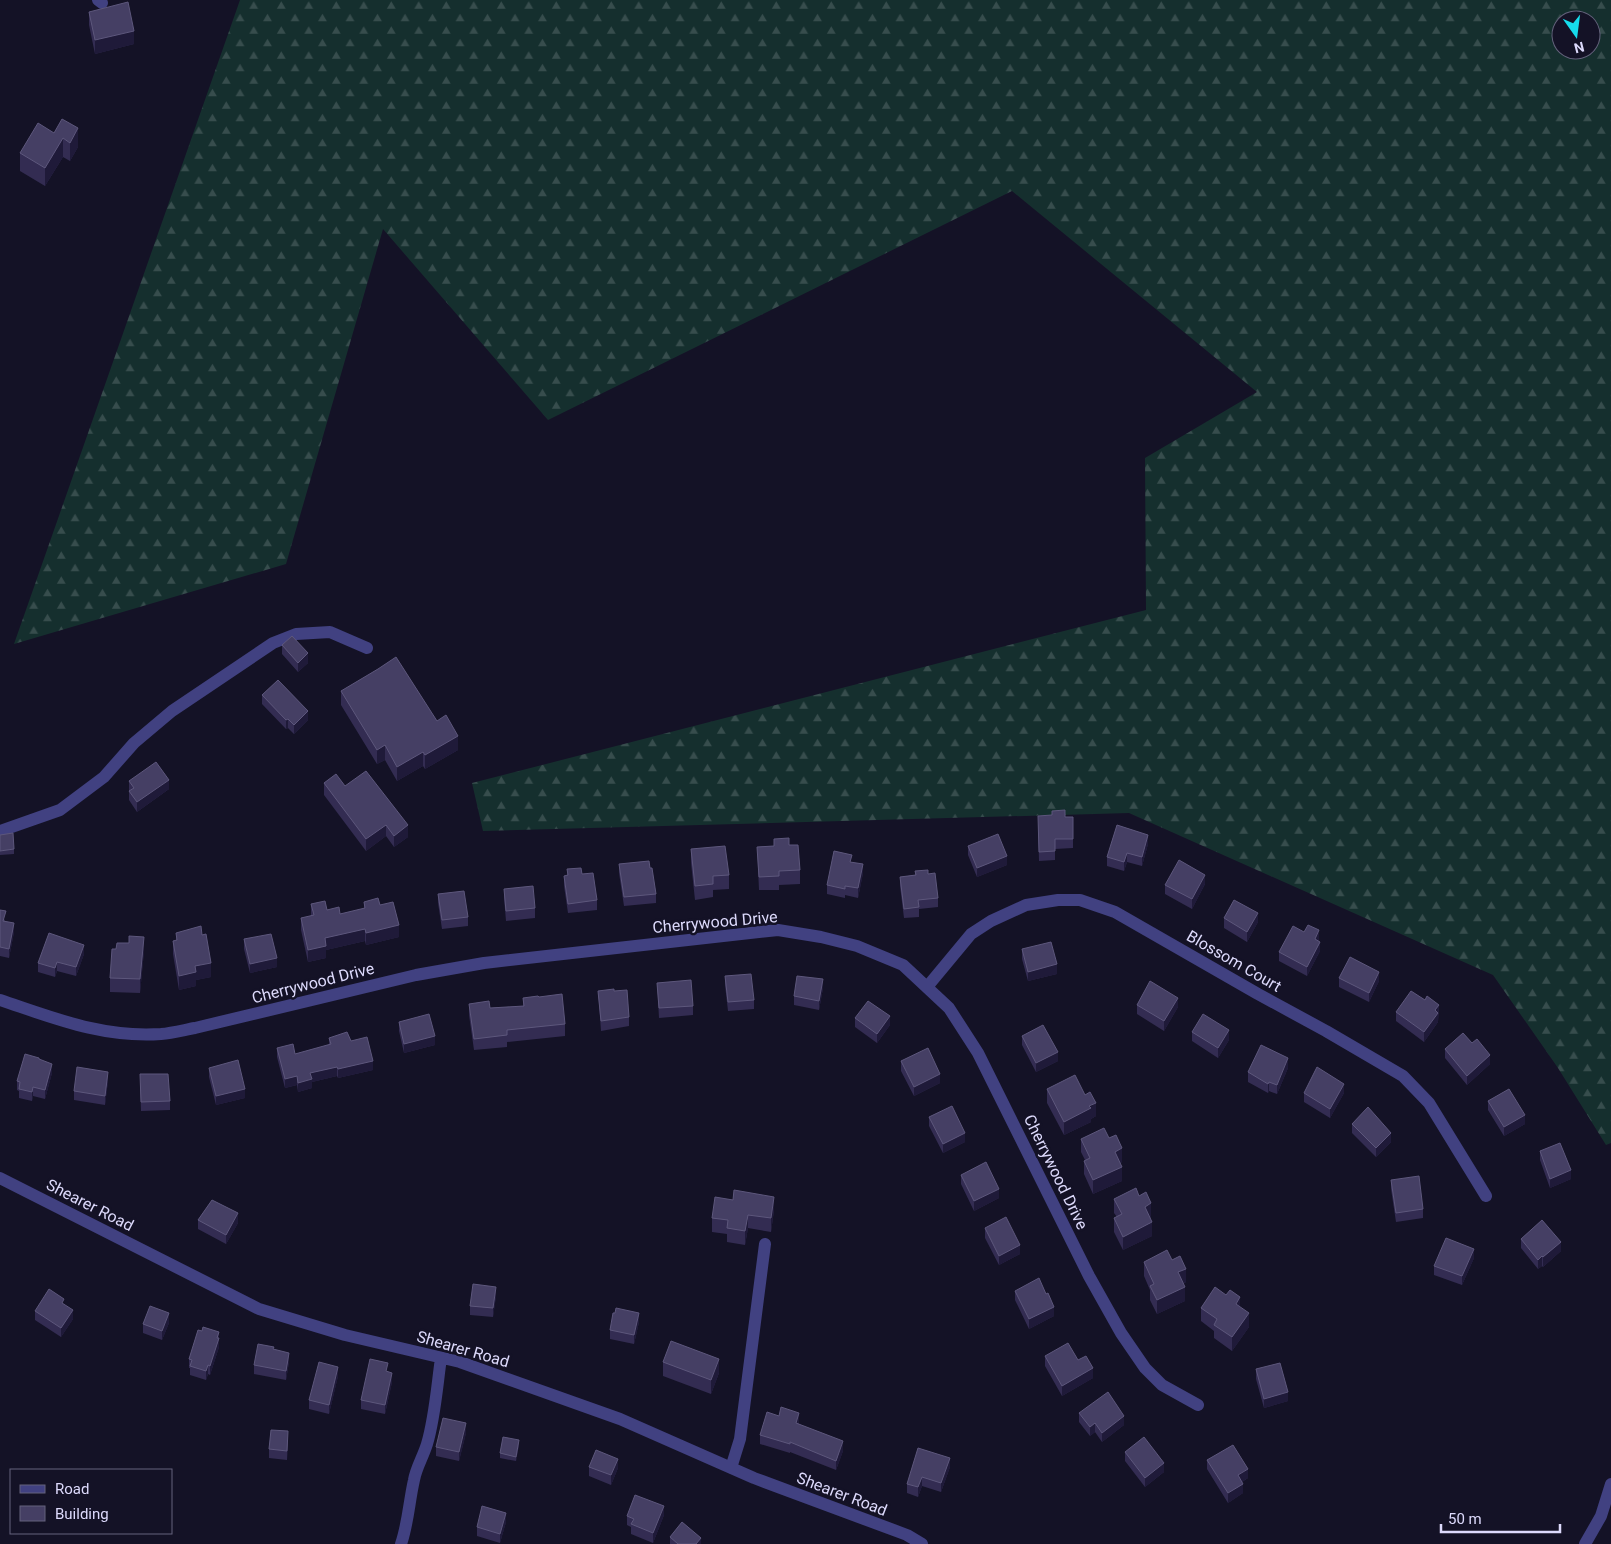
<svg xmlns="http://www.w3.org/2000/svg" width="1611" height="1544" font-family="Roboto,sans-serif">
<defs>
<pattern id="forest-firs" width="22" height="20" patternUnits="userSpaceOnUse" patternTransform="scale(1.25)"><rect width="22" height="20" fill="#152f2e"/><path d="M5 1l3.5 6h-7zM16 11l3.5 6h-7z" fill="#374d4d"/></pattern>
</defs>
<rect width="100%" height="100%" fill="#141226"/>
<path fill="url(#forest-firs)" fill-rule="evenodd" d="M240 0H1611V1143L1606 1145 1558 1068 1493 975 1129 813 483 831 472 783 1146 610 1145 458 1257 392 1012 191 548 420 383 229 286 564 14 644ZM1561 20H1591V50H1561Z"/>
<g fill="none" stroke-linecap="round" stroke-linejoin="round">
<path stroke="#414181" stroke-width="12" d="M98 0 102 3
M0 831 60 810 104 777 134 743 172 711 273 643 296 634 330 632 367 648
M927 987 971 934 991 921 1026 905 1058 900H1080L1115 912 1258 994 1326 1031 1403 1076 1429 1103 1486 1196
M0 1000C54 1018 102 1038 161 1034 172 1033 184 1030 195 1028L416 975 484 963 778 930 821 937 857 946 903 965 949 1008 978 1053 1089 1276 1121 1333 1145 1368 1162 1385 1198 1405
M0 1178 259 1309 345 1335 460 1362 620 1419 754 1478 907 1535 922 1544
M731 1468 740 1439 765 1244
M401 1544C408 1524 409 1502 414 1480 416 1468 423 1457 427 1444 435 1417 437 1386 441 1358
M1585 1544 1601 1516 1611 1484"/>
</g>
<path fill="#332c52" d="M89 12 134 44 95 54 89 25Z
M54 133 78 147 70 161 63 157 45 186 20 171V153Z
M282 645 308 663 298 672 282 654Z
M341 691 437 721 458 750 425 769 423 766 397 781 385 760 377 764 341 705Z
M262 695 308 720 294 734 288 728 286 729 262 704Z
M129 781 169 789 137 812 129 800Z
M324 783 345 786 408 837 394 847 386 836 366 851 324 795Z
M1065 817H1073V848L1055 849V860L1039 861 1038 825Z
M0 835 14 849V854L0 855Z
M1148 844 1142 866 1127 862 1124 871 1107 866V857Z
M789 845 800 870V884L779 885V890H759L757 847Z
M968 846 1007 865 977 877 968 855Z
M691 849 729 875V889L713 890V897L695 900 691 863Z
M852 862 863 873 858 898 845 895V898L827 894V885Z
M619 864 656 894V903L624 906 619 873Z
M567 869 582 874 597 900V910L568 913 564 886V876H567Z
M915 871 928 874 938 898V907L919 909V917L904 918 900 886V877L915 875Z
M1205 884 1192 909 1165 894V885Z
M504 889 535 908V918L506 921 504 898Z
M438 894 468 917V926L442 929 438 903Z
M364 902 380 905 399 937 366 945 365 941 326 950V958L308 962 301 930V918L311 916V904L340 914 364 909Z
M0 910 5 921 14 932 9 958 0 956Z
M1224 918 1258 922 1247 942 1224 928Z
M176 933 211 977 196 980V986L179 990 173 954V941L176 940Z
M244 939 277 967 250 973 244 949Z
M1319 940V941L1320 951 1307 976 1279 961V952Z
M1022 949 1057 974 1028 981 1022 959Z
M144 951 140 993 110 992V978Z
M84 954 76 976 57 971 55 977 38 972V963Z
M725 976 754 1000V1009L728 1011 725 985Z
M1339 978 1379 981 1369 1002 1339 987Z
M657 983 693 1006V1015L659 1018Z
M823 988 819 1010 794 1005V996Z
M598 991 629 1017V1026L601 1031Z
M523 998 565 1024V1036L507 1042V1047L474 1050 469 1015V1004L490 1008 523 1006Z
M1137 1005 1178 1007 1164 1031 1137 1014Z
M1439 1005 1438 1022 1424 1042 1396 1021V1012Z
M855 1018 890 1025 877 1043 855 1027Z
M399 1022 435 1045 404 1053 399 1031Z
M1192 1032 1229 1040 1218 1058 1192 1041Z
M1022 1036 1058 1061 1036 1072 1022 1045Z
M329 1038 351 1041 373 1070 338 1078 337 1076 312 1082V1088L298 1092 297 1085 285 1088 277 1057V1048L295 1054 329 1045Z
M1472 1043 1490 1064 1467 1085 1445 1058V1049Z
M39 1059 52 1073 45 1099 33 1096 32 1101 19 1098V1091L17 1090V1081Z
M901 1061 940 1083 914 1096 901 1071Z
M209 1068 245 1098 216 1105 209 1077Z
M1288 1068 1277 1094 1269 1091 1268 1093 1248 1082V1072Z
M108 1081 105 1105 74 1100V1091Z
M140 1083 170 1101V1110L141 1111Z
M1047 1089 1096 1116 1091 1119V1122L1064 1135 1047 1103Z
M1304 1093H1344L1330 1118 1304 1102Z
M1488 1101 1525 1124 1504 1136 1488 1110Z
M929 1117 965 1142 943 1153 929 1126Z
M1352 1124 1391 1142 1376 1157 1352 1133Z
M1109 1138 1122 1162 1120 1163 1122 1181 1093 1194 1084 1174V1161L1085 1160 1081 1152V1139Z
M1540 1151 1571 1179 1550 1188 1540 1160Z
M961 1175 999 1198 974 1211 961 1184Z
M1391 1180 1423 1209V1218L1396 1222 1391 1189Z
M1114 1199 1151 1217 1150 1218 1152 1236 1123 1250 1114 1232V1218L1117 1217 1114 1213Z
M774 1210 771 1232 748 1228 745 1245 727 1242V1234L712 1232V1218Z
M198 1220 238 1223 226 1244 198 1229Z
M985 1228 1020 1254 999 1265 985 1238Z
M1521 1239 1561 1251 1543 1267 1542 1266 1538 1269 1521 1248Z
M1474 1258 1462 1285 1434 1275V1266Z
M1172 1260 1186 1282 1183 1284 1185 1301 1157 1314 1150 1300V1290L1144 1276V1262Z
M1015 1291 1054 1316 1029 1329 1015 1300Z
M496 1296 493 1317 470 1315V1306Z
M1240 1307 1249 1327 1232 1351 1214 1338V1331L1201 1321V1308Z
M35 1311 73 1319 61 1337 35 1320Z
M639 1322 634 1344 610 1339V1330Z
M169 1323 162 1340 143 1333V1324Z
M202 1331 219 1332V1347L210 1375 208 1374 206 1380 190 1375V1368H189V1359Z
M274 1350 289 1362 286 1380 254 1374V1365Z
M1045 1356 1078 1360 1093 1378 1062 1396 1045 1366Z
M663 1362 719 1373 711 1394 663 1376Z
M1256 1369 1288 1401 1264 1408 1256 1379Z
M388 1372 392 1382 385 1414 361 1409V1400Z
M338 1376 329 1414 309 1409V1400Z
M1079 1413 1124 1425 1102 1442 1095 1432 1090 1436 1079 1422Z
M799 1422V1424L843 1451 836 1470 790 1452V1453L760 1444V1435Z
M466 1433 459 1461 436 1456V1447Z
M288 1440 287 1460 269 1458V1449Z
M519 1445 516 1461 500 1458V1453Z
M1125 1452 1164 1472 1145 1487 1125 1461Z
M950 1458V1467L941 1492 922 1486 918 1497 907 1493V1484Z
M1207 1460 1248 1478 1242 1482 1243 1493 1228 1503 1207 1469Z
M589 1467 618 1468 611 1485 589 1476Z
M664 1515 653 1543 631 1534V1527L627 1525V1516Z
M506 1522 500 1543 477 1536V1527Z
M670 1537 701 1544H670Z"/>
<path fill="#1f1a39" d="M134 31V44L95 54V40Z
M78 128V147L70 161V143Z
M63 138V157L45 186V168Z
M308 653V663L298 672V663Z
M308 711V720L294 734V725Z
M288 719V728L286 729V720Z
M458 736V750L425 769V755Z
M385 745V760L377 764V750Z
M423 752V766L397 781V767Z
M169 780V789L137 812V802Z
M386 825V836L366 851V839Z
M408 825V837L394 847V836Z
M1148 835V844L1142 866V857Z
M1127 853V862L1124 871V862Z
M1007 856V865L977 877V868Z
M863 864V873L858 898V888Z
M1205 875V884L1192 909V899Z
M1258 913V922L1247 942V932Z
M14 923V932L9 958V949Z
M399 925V937L366 945V933Z
M365 929V941L326 950V958L308 962V950L325 938Z
M1319 930V940L1315 948V939Z
M144 937V951L140 993V979Z
M1320 942V951L1307 976V967Z
M84 945V954L76 976V967Z
M277 958V967L250 973V964Z
M57 962V971L55 977V968Z
M211 963V977L196 980V986L179 990V976L195 966Z
M1057 964V974L1028 981V972Z
M1379 972V981L1369 1002V993Z
M823 979V988L819 1010V1001Z
M1178 998V1007L1164 1031V1021Z
M1439 1005 1438 1022 1424 1042V1032L1435 1010Z
M890 1016V1025L877 1043V1034Z
M1229 1030V1040L1218 1058V1048Z
M435 1036V1045L404 1053V1044Z
M1058 1052V1061L1036 1072V1063Z
M1490 1055V1064L1467 1085V1076Z
M1288 1058V1068L1277 1094V1085Z
M373 1061V1070L338 1078V1069Z
M52 1064V1073L45 1099V1090Z
M337 1067V1076L312 1082V1088L298 1092V1083L310 1073Z
M108 1072V1081L105 1105V1096Z
M940 1074V1083L914 1096V1087Z
M297 1076V1085L285 1088V1079Z
M1269 1082V1091L1268 1093V1084Z
M1344 1084V1093L1330 1118V1109Z
M33 1087V1096L32 1101V1092Z
M245 1089V1098L216 1105V1096Z
M1096 1103V1116L1091 1119V1122L1064 1135V1122Z
M1525 1115V1124L1504 1136V1127Z
M965 1133V1142L943 1153V1144Z
M1391 1133V1142L1376 1157V1148Z
M1122 1148V1162L1115 1165V1152Z
M1122 1167V1181L1093 1194V1180Z
M1571 1170V1179L1550 1188V1179Z
M999 1189V1198L974 1211V1201Z
M774 1197V1210L771 1232V1218Z
M1151 1203V1217L1145 1220V1207Z
M238 1213V1223L226 1244V1235Z
M748 1215V1228L745 1245V1231Z
M1152 1222V1236L1123 1250V1237Z
M1561 1242V1251L1543 1267V1257Z
M1020 1245V1254L999 1265V1256Z
M1474 1249V1258L1462 1285V1276Z
M1542 1256V1266L1538 1269V1260Z
M1186 1269V1282L1178 1286V1272Z
M496 1287V1296L493 1317V1308Z
M1185 1287V1301L1157 1314V1300Z
M1240 1297V1311L1236 1304Z
M1054 1307V1316L1029 1329V1319Z
M73 1310V1319L61 1337V1328Z
M169 1313V1323L162 1340V1331Z
M639 1313V1322L634 1344V1335Z
M1249 1313V1327L1232 1351V1337Z
M219 1332V1347L210 1375V1366Z
M289 1353V1362L286 1380V1371Z
M719 1359V1373L711 1394V1380Z
M208 1365V1374L206 1380V1371Z
M338 1367V1376L329 1414V1405Z
M1093 1368V1378L1062 1396V1386Z
M392 1373V1382L385 1414V1405Z
M1288 1392V1401L1264 1408V1399Z
M799 1413V1422L796 1432V1423Z
M1124 1416V1425L1102 1442V1433Z
M466 1423V1433L459 1461V1452Z
M1095 1423V1432L1090 1436V1427Z
M288 1431V1440L287 1460V1451Z
M519 1440V1445L516 1461V1457Z
M843 1441V1451L836 1470V1461Z
M950 1458V1467L941 1492V1483Z
M618 1459V1468L611 1485V1475Z
M1164 1463V1472L1145 1487V1478Z
M1248 1469V1478L1238 1484V1475Z
M922 1477V1486L918 1497V1487Z
M1243 1484V1493L1228 1503V1493Z
M664 1506V1515L653 1543V1533Z
M506 1513V1522L500 1543V1534Z
M701 1538V1544H696Z"/>
<path fill="#453f64" stroke="#5d577c" d="M128 2 134 31 95 40 89 12Z
M62 119 78 128 70 143 63 138 45 168 20 153 38 123 54 133Z
M292 636 308 653 298 663 282 645Z
M396 657 437 721 446 715 458 736 425 755 423 752 397 767 385 745 377 750 341 691 378 669Z
M278 680 308 711 294 725 288 719 286 720 262 695Z
M156 762 169 780 137 802 129 791 134 788 129 781Z
M366 771 408 825 394 836 386 825 366 839 324 783 336 774 345 786Z
M1065 810V817H1073V839H1055V851L1039 852 1038 816 1052 815V811Z
M1117 825 1148 835 1142 857 1127 853 1124 862 1107 857Z
M13 833 14 849 0 851V835Z
M998 834 1007 856 977 868 968 846Z
M789 838V845H798L800 870 779 871V876L759 877 757 847 774 846V839Z
M725 846 729 875 713 876V884L695 886 691 849Z
M834 851 852 855 850 862 863 864 858 888 845 886V889L827 885Z
M1179 860 1205 875 1192 899 1165 885Z
M649 861 650 868H652L656 894 624 897 619 864Z
M581 868 582 874 593 873 597 900 568 904 564 876 568 875 567 869Z
M928 870V874L935 873 938 898 918 900 919 907 904 909 900 877 916 875 915 871Z
M533 886 535 908 506 911 504 889Z
M464 891 468 917 442 920 438 894Z
M378 898 380 905 393 902 399 925 366 933 365 929 325 938 326 946 308 950 301 918 314 915 311 904 325 901 327 910 339 907 340 914 365 908 364 902Z
M1234 900 1258 913 1247 932 1224 918Z
M0 910 6 911 3 921 14 923 9 949 0 947Z
M1308 925 1319 930 1315 939 1320 942 1307 967 1279 952 1293 926 1304 932Z
M201 926 202 935 206 934 211 963 195 966 196 972 179 976 173 941 177 940 176 933Z
M49 933 84 945 76 967 57 962 55 968 38 963Z
M271 934 277 958 250 964 244 939Z
M129 936 144 937 140 979 110 978 112 949H116L117 943H129Z
M1051 942 1057 964 1028 972 1022 949Z
M1350 957 1379 972 1369 993 1339 978Z
M751 974 754 1000 728 1002 725 976Z
M797 976 823 979 819 1001 794 996Z
M691 980 693 1006 659 1008 657 983Z
M1150 981 1178 998 1164 1021 1137 1005Z
M614 989V991L627 990 629 1017 601 1021 598 991Z
M1411 991 1425 1000 1427 996 1439 1005 1435 1010 1438 1013 1424 1032 1396 1012Z
M562 994 565 1024 507 1030V1035L474 1039 469 1004 489 1001 490 1008 524 1006 523 998 538 996 539 997Z
M868 1001 890 1016 877 1034 855 1018Z
M429 1014 435 1036 404 1044 399 1022Z
M1203 1014 1229 1030 1218 1048 1192 1032Z
M1043 1025 1058 1052 1036 1063 1022 1036Z
M347 1032 351 1041 367 1037 373 1061 338 1069 337 1067 310 1073 312 1079 298 1083 297 1076 285 1079 277 1048 293 1044 295 1054 331 1044 329 1038Z
M1463 1033 1472 1043 1477 1039 1490 1055 1467 1076 1445 1049Z
M1261 1045 1288 1058 1277 1085 1269 1082 1268 1084 1248 1072Z
M928 1048 940 1074 914 1087 901 1061Z
M25 1054 39 1058V1059L52 1064 45 1090 33 1087 32 1092 19 1089 20 1082 17 1081Z
M238 1060 245 1089 216 1096 209 1068Z
M77 1067 108 1072 105 1096 74 1091Z
M1317 1067 1344 1084 1330 1109 1304 1093Z
M140 1074H168L170 1101 141 1102Z
M1075 1075 1085 1095 1090 1092 1096 1103 1089 1106 1091 1108 1064 1122 1047 1089Z
M1509 1089 1525 1115 1504 1127 1488 1101Z
M952 1106 965 1133 943 1144 929 1117Z
M1368 1107 1391 1133 1376 1148 1352 1124Z
M1104 1128 1109 1138 1116 1135 1122 1148 1115 1152 1122 1167 1093 1180 1084 1161 1090 1158 1081 1139Z
M1560 1143 1571 1170 1550 1179 1540 1151Z
M986 1162 999 1189 974 1201 961 1175Z
M1419 1176 1423 1209 1396 1213 1391 1180Z
M1136 1188 1139 1196 1146 1192 1151 1203 1145 1207 1152 1222 1123 1237 1114 1218 1122 1214 1114 1199Z
M734 1190 774 1197 771 1218 748 1215 745 1231 727 1228 728 1220 712 1218 715 1197 733 1200Z
M212 1200 238 1213 226 1235 198 1220Z
M1006 1217 1020 1245 999 1256 985 1228Z
M1542 1220 1561 1242 1543 1257 1542 1256 1538 1260 1521 1239Z
M1446 1238 1474 1249 1462 1276 1434 1266Z
M1167 1250 1172 1260 1180 1256 1186 1269 1178 1272 1185 1287 1157 1300 1150 1286 1154 1284 1144 1262Z
M1039 1278 1046 1294 1048 1293 1054 1307 1029 1319 1015 1291Z
M473 1284 496 1287 493 1308 470 1306Z
M1215 1287 1226 1295 1230 1290 1240 1297 1236 1304 1249 1313 1232 1337 1214 1325 1217 1319 1201 1308Z
M49 1289 64 1299 62 1303 73 1310 61 1328 35 1311Z
M150 1306 169 1313 162 1331 143 1324Z
M616 1308 639 1313 634 1335 610 1330 613 1313H615Z
M203 1327 219 1332 217 1338H219L210 1366 208 1365 206 1371 190 1366 192 1360 189 1359 198 1330 202 1331Z
M671 1341 719 1359 711 1380 663 1362Z
M1068 1343 1078 1360 1086 1356 1093 1368 1062 1386 1045 1356Z
M258 1344 274 1347 273 1349 289 1353 286 1371 254 1365Z
M370 1359 388 1363 386 1371 392 1373 385 1405 361 1400Z
M319 1362 338 1367 329 1405 309 1400Z
M1280 1363 1288 1392 1264 1399 1256 1369Z
M1108 1392 1124 1416 1102 1433 1095 1423 1090 1427 1079 1413Z
M781 1407 799 1413 796 1423 843 1441 836 1461 790 1442V1444L760 1435 767 1412 779 1416Z
M443 1418 466 1423 459 1452 436 1447Z
M271 1430 288 1431 287 1451 269 1449Z
M503 1437 519 1440 516 1457 500 1453Z
M1144 1437 1164 1463 1145 1478 1125 1452Z
M1233 1445 1248 1469 1238 1475 1243 1484 1228 1493 1207 1460Z
M918 1448 950 1458 941 1483 922 1477 918 1487 907 1484Z
M596 1450 618 1459 611 1475 589 1467Z
M635 1495 664 1506 653 1533 631 1524 634 1519 627 1516Z
M482 1506 506 1513 500 1534 477 1527Z
M682 1522 701 1538 696 1544H678L670 1537Z"/>
<g text-anchor="middle" dominant-baseline="central" stroke-width="5" stroke-linejoin="round" paint-order="stroke">
<g font-size="16" fill="#dddafc" stroke="#141226">
<text transform="translate(715 922) rotate(-5)">Cherrywood Drive</text>
<text transform="translate(1234 961) rotate(30)">Blossom Court</text>
<text transform="translate(313 983) rotate(-14)">Cherrywood Drive</text>
<text transform="translate(1056 1172) rotate(64)">Cherrywood Drive</text>
<text transform="translate(90 1205) rotate(27)">Shearer Road</text>
<text transform="translate(463 1349) rotate(16)">Shearer Road</text>
<text transform="translate(842 1494) rotate(21)">Shearer Road</text>
</g>
</g>
<rect x="10" y="1469" width="162" height="65" fill="#141226" stroke="#64627c"/>
<rect x="20" y="1485" width="25" height="8" fill="#414181" stroke="#64627c"/>
<text x="55" y="1494" font-size="15" fill="#dddafc">Road</text>
<rect x="20" y="1506" width="25" height="15" fill="#453f64" stroke="#64627c"/>
<text x="55" y="1519" font-size="15" fill="#dddafc">Building</text>
<g transform="translate(1576 35) rotate(166)"><circle r="24" fill="#141226" stroke="#64627c"/>
<path d="M0-4L9 19L0 12L-9 19Z" fill="#16dcec"/>
<text y="-8" font-size="14" font-weight="bold" text-anchor="middle" fill="#dddafc">N</text>
</g>
<path d="M1441 1524v8h119v-8" fill="none" stroke="#dddafc" stroke-width="2.5"/>
<text x="1448" y="1524" font-size="15" fill="#dddafc" stroke="#141226" stroke-width="4" paint-order="stroke">50 m</text>
</svg>
